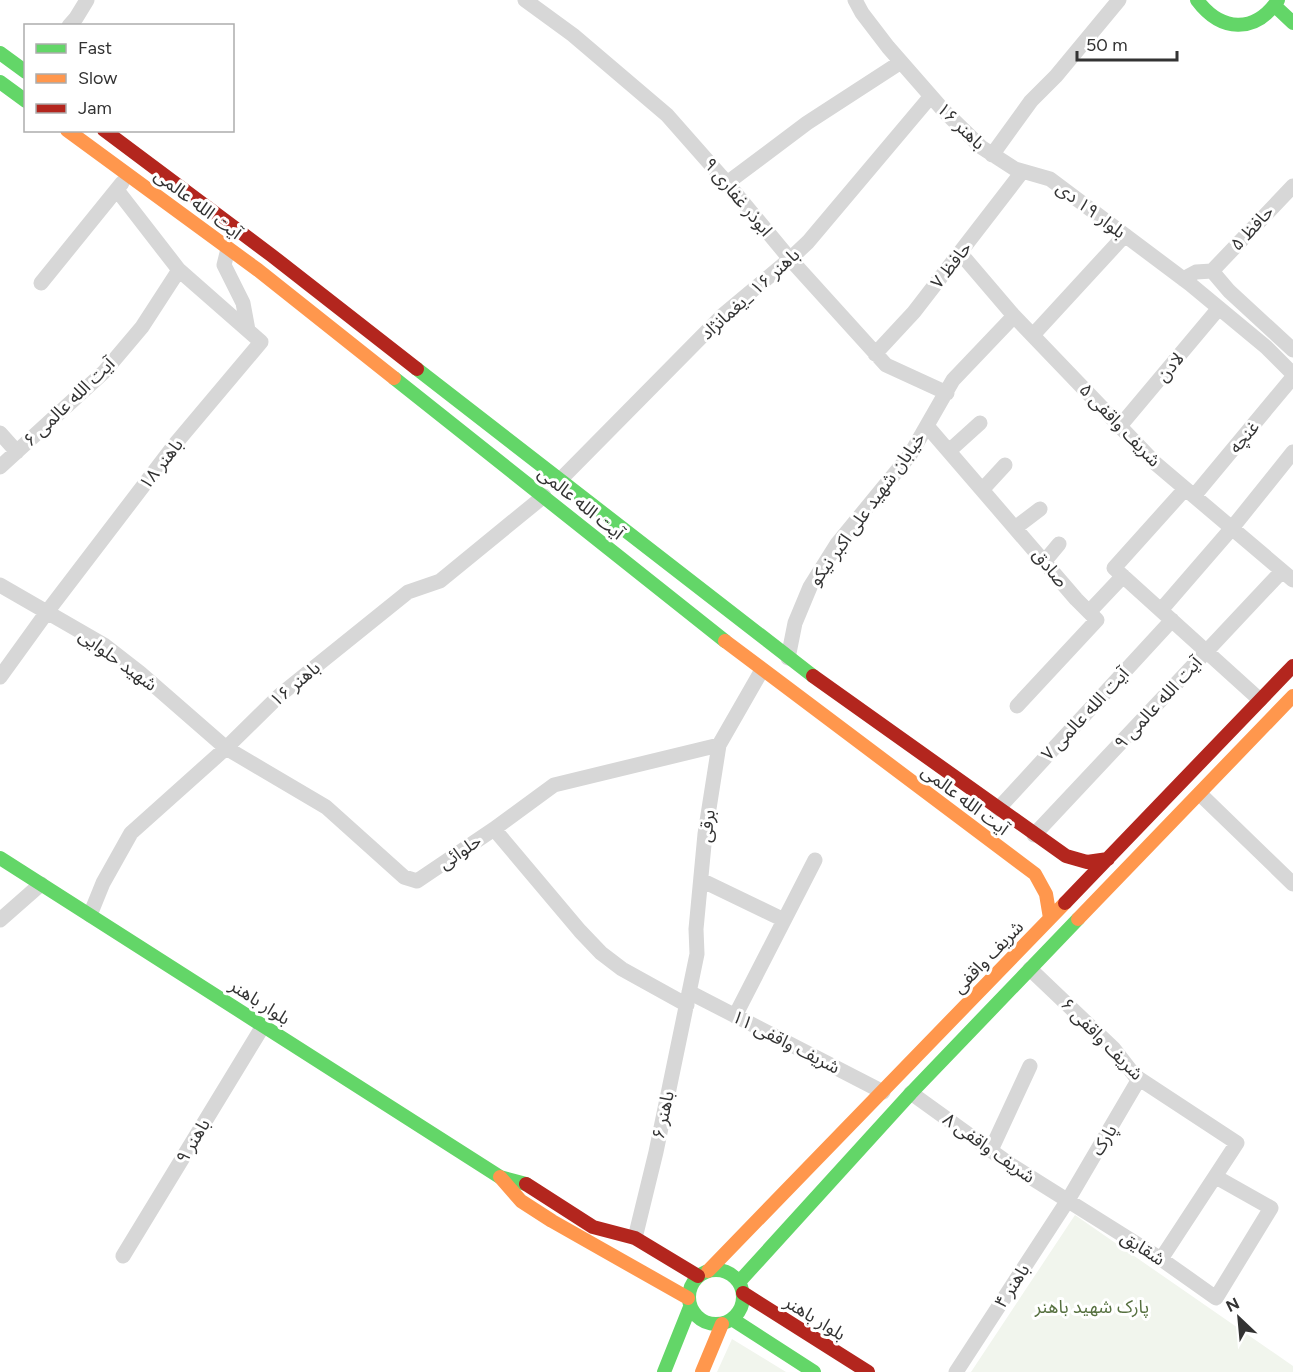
<svg xmlns="http://www.w3.org/2000/svg" width="1293" height="1372" font-family="Figtree,'Noto Sans Arabic',sans-serif">
<rect width="100%" height="100%" fill="#fff"/>
<path fill="#f1f5ed" d="M1075 1215 1293 1366V1372H971Z
M732 1339 786 1372H717Z"/>
<g fill="none" stroke-linecap="round" stroke-linejoin="round">
<path stroke="#d7d7d7" stroke-width="15" d="M525 0 573 35 667 115 727 183 790 259 886 365 947 393
M855 0 862 13 888 47 944 111 981 147 1015 169 1050 179 1190 284 1266 347 1293 374
M69 26 76 18 87 0
M992 155 1031 101 1056 76 1119 0
M727 183 807 123 901 62
M228 249 224 265 243 303 248 330
M961 254 1014 316 1155 463 1293 580
M1212 271 1293 186
M1183 279 1196 272 1212 271 1229 291 1293 350
M41 283 122 183
M1033 335 1125 235
M875 354 914 312 1022 172
M927 426 1076 599 1097 620 1017 706
M1120 426 1219 308
M0 433 17 452
M949 451 980 423
M0 467 104 372 142 327 179 270 117 190
M559 481 723 315 790 259 808 242 931 96
M1185 489 1114 568 1260 700
M982 490 1005 465
M1194 496 1293 377
M1015 528 1040 509
M1044 562 1059 544
M0 585 104 645 140 673 226 748 326 807 404 877 417 881 494 829 554 785 719 745
M1161 610 1232 528 1293 452
M1089 612 1123 576
M788 658 795 623 810 587 837 544 910 455 953 380 1014 316
M0 677 47 612 176 443 261 342 179 270
M1200 794 1293 884
M998 809 1172 620
M494 829 580 931 601 953 622 969 687 1005
M1034 835 1282 571
M701 880 784 920
M90 915 103 883 131 833 226 748 280 695 408 592 440 581 544 496
M0 920 41 884
M1030 969 1114 1049 1135 1076 1237 1143 1161 1259
M689 992 883 1092
M735 1016 815 860
M911 1093 1011 1165 1161 1259 1216 1298 1271 1208 1216 1177
M991 1150 1030 1066
M635 1238 656 1152 697 954 696 929 705 834 719 745 762 670
M123 1256 263 1026
M956 1372 1068 1200 1139 1079"/>
<path stroke="#63d668" stroke-width="14" d="M1197 0C1221 32 1255 34 1278 0
M1275 6 1293 23
M0 53 26 72
M0 82 26 101
M417 369 813 676
M394 378 725 641
M0 858 500 1177 526 1184
M689 1297a27 27 0 1 1 54 0a27 27 0 1 1-54 0Z
M739 1282 911 1093 1078 919
M732 1319 814 1372
M664 1372 690 1307"/>
<path stroke="#ff974d" stroke-width="14" d="M67 130 258 270 394 378
M725 641 1035 874 1046 894 1050 918
M1078 919 1293 696
M500 1177 521 1201 552 1221 688 1298
M708 1271 1065 903
M702 1372 722 1324"/>
<path stroke="#b3261e" stroke-width="14" d="M104 130 271 255 417 369
M813 676 1066 856 1087 862 1108 859
M1065 903 1293 666
M526 1184 593 1227 635 1238 698 1276
M743 1293 868 1372"/>
</g>
<g text-anchor="middle" dominant-baseline="central" stroke-width="6" stroke-linejoin="round" paint-order="stroke">
<g font-size="18" fill="#333" stroke="#fff">
<text transform="translate(961 126) rotate(44)">باهنر ۱۶</text>
<text transform="translate(738 197) rotate(50)">ابوذر غفاری ۹</text>
<text transform="translate(198 204) rotate(37)">آیت الله عالمی</text>
<text transform="translate(1091 210) rotate(37)">بلوار ۱۹ دی</text>
<text transform="translate(1252 228) rotate(-47)">حافظ ۵</text>
<text transform="translate(951 265) rotate(-52)">حافظ ۷</text>
<text transform="translate(750 294) rotate(-42)">باهنر ۱۶ _یغمانژاد</text>
<text transform="translate(1170 367) rotate(-50)">لادن</text>
<text transform="translate(69 402) rotate(-44)">آیت الله عالمی ۶</text>
<text transform="translate(1120 425) rotate(46)">شریف واقفی ۵</text>
<text transform="translate(1244 437) rotate(-50)">غنچه</text>
<text transform="translate(161 464) rotate(-52)">باهنر ۱۸</text>
<text transform="translate(581 503) rotate(39)">آیت الله عالمی</text>
<text transform="translate(867 509) rotate(-54)">خیابان شهید علی اکبر نیکو</text>
<text transform="translate(1050 568) rotate(50)">صادق</text>
<text transform="translate(118 660) rotate(36)">شهید حلوایی</text>
<text transform="translate(295 684) rotate(-40)">باهنر ۱۶</text>
<text transform="translate(1158 703) rotate(-47)">آیت الله عالمی ۹</text>
<text transform="translate(1085 714) rotate(-47)">آیت الله عالمی ۷</text>
<text transform="translate(965 800) rotate(37)">آیت الله عالمی</text>
<text transform="translate(707 826) rotate(-83)">برقی</text>
<text transform="translate(460 852) rotate(-34)">حلوائی</text>
<text transform="translate(988 957) rotate(-46)">شریف واقفی</text>
<text transform="translate(260 1002) rotate(33)">بلوار باهنر</text>
<text transform="translate(1102 1039) rotate(45)">شریف واقفی ۶</text>
<text transform="translate(786 1042) rotate(27)">شریف واقفی ۱۱</text>
<text transform="translate(663 1115) rotate(-78)">باهنر ۶</text>
<text transform="translate(1104 1140) rotate(-59)">پارک</text>
<text transform="translate(193 1141) rotate(-59)">باهنر ۹</text>
<text transform="translate(989 1148) rotate(35)">شریف واقفی ۸</text>
<text transform="translate(1143 1248) rotate(33)">شقایق</text>
<text transform="translate(1012 1286) rotate(-57)">باهنر ۴</text>
<text transform="translate(815 1318) rotate(32)">بلوار باهنر</text>
</g>
<g font-size="18" fill="#56703f" stroke="#fff">
<text x="1092" y="1307">پارک شهید باهنر</text>
</g>
</g>
<rect x="24" y="24" width="210" height="108" fill="#ffffff" stroke="#adadad" stroke-width="1.5"/>
<rect x="36" y="44" width="30" height="9" fill="#63d668" stroke="#adadad" stroke-width="1.5"/>
<text x="78" y="54" font-size="18" fill="#333333">Fast</text>
<rect x="36" y="74" width="30" height="9" fill="#ff974d" stroke="#adadad" stroke-width="1.5"/>
<text x="78" y="84" font-size="18" fill="#333333">Slow</text>
<rect x="36" y="104" width="30" height="9" fill="#b3261e" stroke="#adadad" stroke-width="1.5"/>
<text x="78" y="114" font-size="18" fill="#333333">Jam</text>
<g transform="translate(1239 1318) rotate(334)" stroke="#ffffff" stroke-width="4.5" paint-order="stroke">
<path d="M0-4.5L10 22L0 15L-10 22Z" fill="#333333"/>
<text y="-9" font-size="16" font-weight="bold" text-anchor="middle" fill="#333333">N</text>
</g>
<path d="M1077 51v9h100v-9" fill="none" stroke="#333333" stroke-width="3"/>
<text x="1086" y="51" font-size="18" fill="#333333" stroke="#ffffff" stroke-width="4.5" paint-order="stroke">50 m</text>
</svg>
